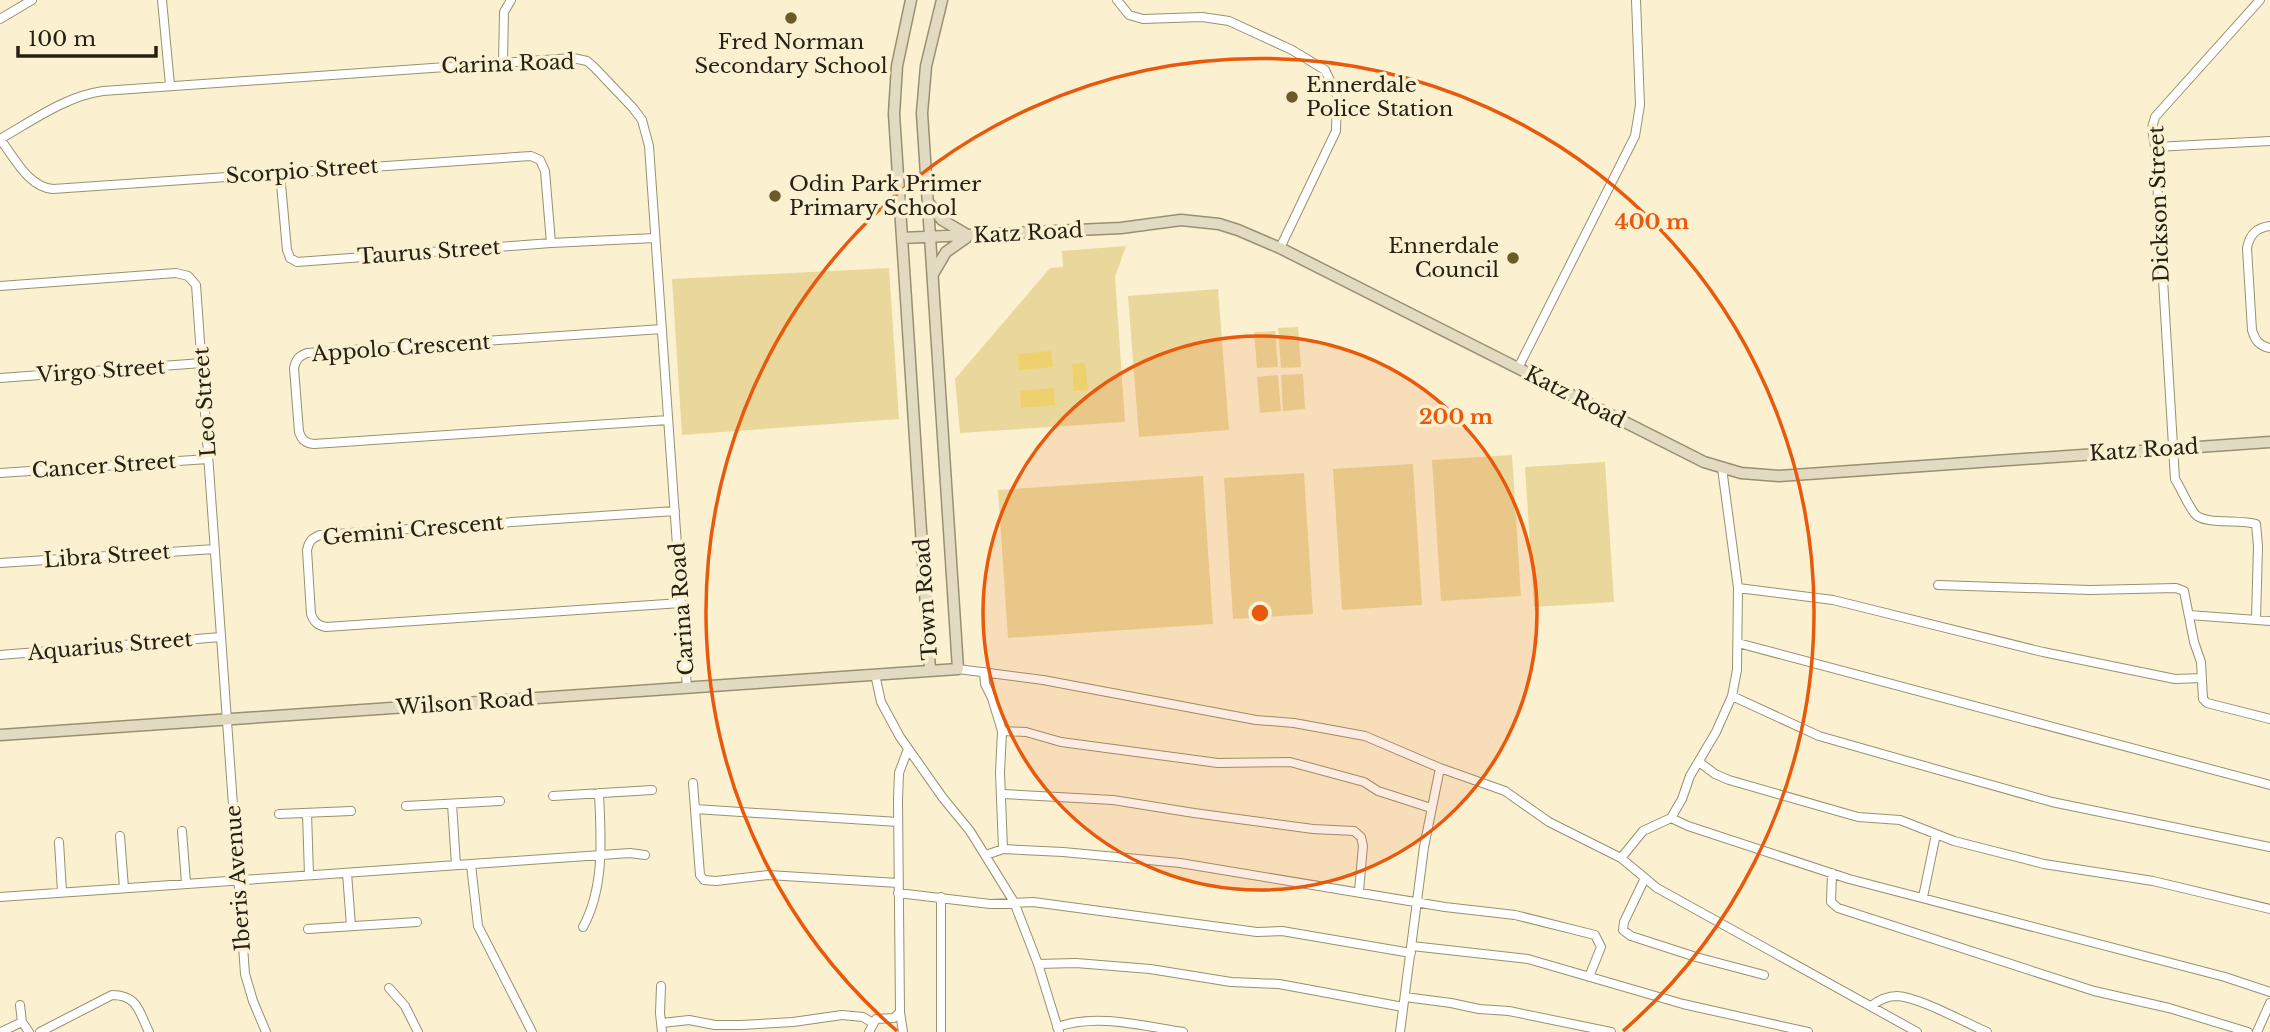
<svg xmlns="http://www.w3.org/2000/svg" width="2270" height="1032" font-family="'Libre Baskerville',serif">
<rect width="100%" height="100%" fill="#fbf1d1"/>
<path fill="#ead79b" d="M1126 246 1115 277 1125 422 960 433 955 379 1050 268 1063 267 1062 251Z
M889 268 899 419 682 435 672 279Z
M1218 289 1229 430 1139 437 1128 296Z
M1298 327 1301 367 1281 368 1278 328Z
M1275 331 1278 367 1257 368 1254 332Z
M1303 374 1305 409 1283 411 1281 375Z
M1278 375 1281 411 1260 413 1257 377Z
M1512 455 1521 596 1441 601 1432 460Z
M1605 462 1614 602 1534 607 1525 467Z
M1413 464 1422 605 1342 610 1333 469Z
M1304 473 1313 614 1233 619 1224 478Z
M1203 476 1213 624 1008 638 998 490Z"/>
<path fill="#efd06f" d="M1051 351 1053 367 1019 370 1018 354Z
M1085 363 1088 390 1074 391 1072 364Z
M1054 388 1055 405 1021 408 1020 391Z"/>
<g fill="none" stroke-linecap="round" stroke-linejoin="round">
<g stroke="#999072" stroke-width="10">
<path id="street" d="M162 0 170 85
M1117 0 1129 15 1143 19 1202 17 1229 21 1292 50 1325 70 1337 95 1336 131 1280 248
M0 19 32 0
M503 62 504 12 511 0
M0 139C32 121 66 96 103 91L573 58 587 61 594 67 633 108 642 120 649 146 687 688
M0 139C14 157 28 187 53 189L531 156 540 160 545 171 551 243
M2155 147 2270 141
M280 173 287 250 290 258 297 262 551 243 655 238
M2270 226C2256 228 2250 234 2247 248L2252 330C2255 340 2259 346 2270 348
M0 286 176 273 188 276 196 285 245 974 253 1001 266 1032
M662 329 307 353C299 356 296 359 294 368L299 432C302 440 305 443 314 444L668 420
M1518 368 1635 136 1640 105 1636 0
M0 378 202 363
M0 473 208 459
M675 511 320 535C312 538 309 541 307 550L311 614C314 622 317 625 326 627L681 603
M0 563 215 549
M1938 585 2090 590 2176 588 2184 591 2194 642 2201 662 2203 699 2207 703 2270 719
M1738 588 1833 600 2043 652 2175 679 2202 678
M2189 615 2270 621
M2256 620 2258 546 2256 524C2240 519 2204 525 2195 514 2187 504 2182 490 2175 479L2155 147 2152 128 2155 117 2260 0
M1738 643 2270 785
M0 655 221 637
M958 669 1043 680 1256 720 1294 723 1365 736 1440 768 1505 791 1549 822 1621 858 1657 888 1917 1032
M984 672 985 684 992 698 1002 731 1000 773 1003 849
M875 674 881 702 900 737 943 798 970 831 1014 902 1038 964 1059 1032
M1732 696 1819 736 1963 777 2052 802 2270 847
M1002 731 1026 732 1061 742 1218 763 1290 762 1364 782 1378 791 1431 808
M1699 762 1715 774 1729 780 1858 817 1900 820 1954 841 2044 864 2153 881 2270 909
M693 783 700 875 704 880 716 881 768 875 898 883
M1002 794 1113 800 1194 813 1313 829 1354 831 1361 837 1363 846 1359 891
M553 796 652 790
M452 804 456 865
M406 806 500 801
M695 809 898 822
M307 813 309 875
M279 814 351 811
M1671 818 1688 826 1849 879 2225 977 2270 992
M182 831 186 883
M120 836 124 888
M59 842 62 892
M986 855 1003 849 1063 852 1180 863 1445 907 1515 915 1595 935 1601 947 1589 977
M1621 858 1643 831 1671 818 1682 799 1690 776 1716 732 1732 696 1737 670 1738 588 1722 468
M471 865 478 926 532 1032
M347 873 351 926
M1832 873 1831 902 1838 908 2094 991 2169 1008 2248 1032
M1645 878 1624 922 1623 930 1631 936 1696 957 1764 975
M898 893 990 904 1033 902 1257 932 1282 931 1411 953
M0 897 630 853 645 855
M941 897V1032
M1923 897 1936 834
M583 927C605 887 601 837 599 793
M308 929 417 922
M1412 946 1528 959 1683 1004 1808 1032
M1038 964 1076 963 1150 969 1231 982 1279 984 1403 1007
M661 986 660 1013 662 1032
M389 988 405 1006 418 1032
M1405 997 1451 1003 1479 1009 1509 1011 1611 1032
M20 1005 22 1022
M1871 1006C1879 1000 1887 996 1897 996 1919 997 1966 1023 1987 1032
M900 1012 903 1032
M662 1023 689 1020 715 1025H741L793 1022 842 1015 863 1017 873 1023
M1057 1027C1098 1013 1142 1026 1183 1032
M1 1032 22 1022 29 1032
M40 1032 112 995C138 995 139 1012 149 1032
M869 1032 876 1019 894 1018 900 1012 898 800 899 773 908 749
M1400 1032 1424 847 1440 768
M2257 1032 2270 1003"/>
</g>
<g stroke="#999072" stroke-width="13">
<path id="secondary" d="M911 0 897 66 894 114 930 670
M928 202 942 220 966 234
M902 238 1121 228 1181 220 1219 224 1238 230 1280 248 1704 462 1741 473 1779 476 2270 442
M933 274 946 252 966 238
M0 735 958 669 922 113 926 66 942 0"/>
</g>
<use href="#street" stroke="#fff" stroke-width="8"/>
<use href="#secondary" stroke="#e2dbc2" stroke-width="10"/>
</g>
<circle cx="1260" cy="613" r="277" fill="#e8590c" fill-opacity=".12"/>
<g fill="none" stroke="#e8590c" stroke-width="3.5">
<circle cx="1260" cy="613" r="277"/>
<path d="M897 1031A554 554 0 1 1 1623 1031"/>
</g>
<g fill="#6b5b29" stroke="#fbf1d1" stroke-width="2.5">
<circle cx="791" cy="18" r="7"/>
<circle cx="1292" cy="97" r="7"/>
<circle cx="775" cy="196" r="7"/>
<circle cx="1513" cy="258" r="7"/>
</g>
<g text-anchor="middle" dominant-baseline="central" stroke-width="7" stroke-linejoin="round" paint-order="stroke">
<g font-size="21" fill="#252115" stroke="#fbf1d1" text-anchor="start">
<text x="791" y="42" text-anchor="middle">Fred Norman<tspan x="791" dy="24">Secondary School</tspan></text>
<text x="1306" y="85">Ennerdale<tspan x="1306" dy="24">Police Station</tspan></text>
<text x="789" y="184">Odin Park Primer<tspan x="789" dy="24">Primary School</tspan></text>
<text x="1499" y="246" text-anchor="end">Ennerdale<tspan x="1499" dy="24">Council</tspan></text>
</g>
<g font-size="21" fill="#252115" stroke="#fbf1d1">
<text transform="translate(508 64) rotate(-2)">Carina Road</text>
<text transform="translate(302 171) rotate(-4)">Scorpio Street</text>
<text transform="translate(2159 204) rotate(-92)">Dickson Street</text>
<text transform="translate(1028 233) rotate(-3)">Katz Road</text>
<text transform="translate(429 252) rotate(-4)">Taurus Street</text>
<text transform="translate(401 348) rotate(-4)">Appolo Crescent</text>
<text transform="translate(101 371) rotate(-4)">Virgo Street</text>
<text transform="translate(1575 397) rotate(27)">Katz Road</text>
<text transform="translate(205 402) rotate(-94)">Leo Street</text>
<text transform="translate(2144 450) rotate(-4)">Katz Road</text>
<text transform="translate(104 466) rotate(-4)">Cancer Street</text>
<text transform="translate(413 530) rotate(-5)">Gemini Crescent</text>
<text transform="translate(107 556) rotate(-4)">Libra Street</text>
<text transform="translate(926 599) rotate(-94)">Town Road</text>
<text transform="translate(682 609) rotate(-94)">Carina Road</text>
<text transform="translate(110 646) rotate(-5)">Aquarius Street</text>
<text transform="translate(465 703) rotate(-4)">Wilson Road</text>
<text transform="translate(238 878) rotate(-94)">Iberis Avenue</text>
</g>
</g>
<circle cx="1260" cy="613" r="10" fill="#e8590c" stroke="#fbf1d1" stroke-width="3.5"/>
<g font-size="21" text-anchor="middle" font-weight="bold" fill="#e8590c" stroke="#fbf1d1" stroke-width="7" stroke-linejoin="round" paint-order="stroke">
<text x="1652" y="229">400 m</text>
<text x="1456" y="424">200 m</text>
</g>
<path d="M18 46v10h138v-10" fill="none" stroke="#252115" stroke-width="3.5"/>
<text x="28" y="46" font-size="21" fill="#252115" stroke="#fbf1d1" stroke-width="5" paint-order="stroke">100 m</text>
</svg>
